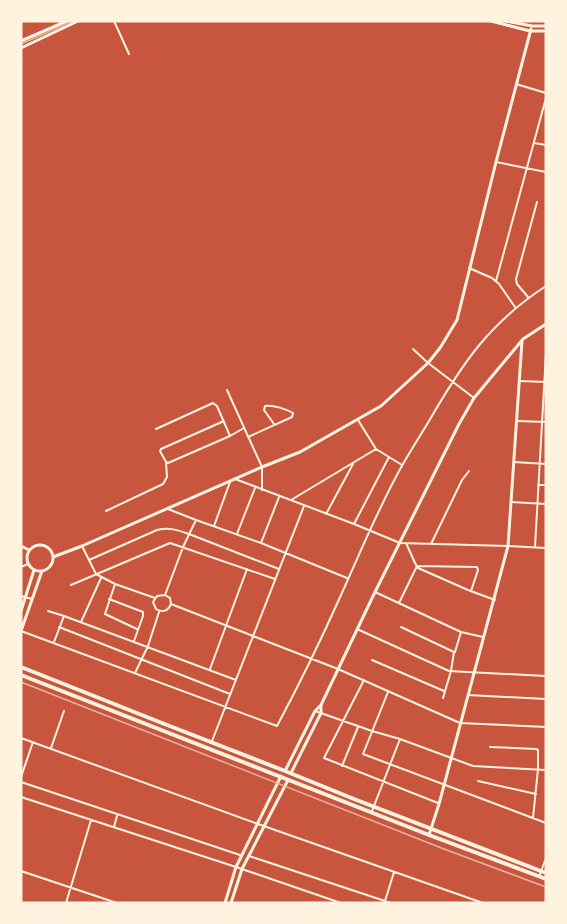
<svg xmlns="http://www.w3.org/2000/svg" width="567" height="924" font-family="Commissioner,sans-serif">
<rect width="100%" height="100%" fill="#c8553d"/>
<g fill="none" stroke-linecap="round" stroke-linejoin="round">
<path stroke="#fff3e0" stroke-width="2" d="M114 21 129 54
M516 84 546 93
M534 143 546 145
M496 162 546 172
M469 268 492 278 499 284 515 307
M496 281 546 98
M528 297 517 284 516 279 537 202
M413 349 428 363 474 398
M520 381 546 382
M227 390 262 467V490
M358 420 376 449 402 465
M517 421 546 422
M156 429 213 403 217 406 230 436 168 463 166 462 160 451 161 449 224 421
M230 436 244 428
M248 437 292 417 293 413C286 409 274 405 265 406L264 410 274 424
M514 462 546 464
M235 479 354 524 400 543 508 546 546 548
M538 485H546
M291 500 376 449
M511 502 546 504
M168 509 196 520 261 543 347 578
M106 511 163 484 167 477 166 462
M326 514 353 464
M354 524 389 457
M214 526 230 482
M237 534 255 488
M261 543 279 497
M406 543 415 563 418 568 468 590 495 600
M431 544 462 480 469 471
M82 546 96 574 115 584 155 598
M535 547 546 353
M89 560 157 530C169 527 178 530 189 534L279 569
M21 567 28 564
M115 584 105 614 137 629
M71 585 170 543 275 579
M375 592 461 632 483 637
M165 595 183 547 196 520
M21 596 32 599
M109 599 143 612V616L134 641
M399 603 417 566 477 567 478 570 471 591
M171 604C168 611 163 613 156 609L153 602 157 596 165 595 170 598 171 604 338 669 460 723 546 727
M48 611 64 616
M81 622 101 578
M59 627 230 694
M401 627 454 652 451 671 443 698
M357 629 449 671 546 676
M21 631 277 726C300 683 321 640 341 595 361 551 379 506 403 464 411 450 420 436 429 421 462 364 489 323 546 286
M54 642 64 616 236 680
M455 652 461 632
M372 660 444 691
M210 669 247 569
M135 673 148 646 159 612
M364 680 324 758 438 803
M388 692 363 754 546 823
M468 695 546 699
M315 711 372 731 400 739 473 766 546 770
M21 738 258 824 483 903
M212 741 304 506
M490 747 536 749 538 750V769L533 818
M51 748 64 711
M342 766 358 727
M21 777 33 742
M478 781 536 794
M21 782 240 855
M21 797 236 867 341 903
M372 811 400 739
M114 827 117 816
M249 856 391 903
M21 871 117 903
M539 877 546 858
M385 901 394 872
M66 903 91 820"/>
<path stroke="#fff3e0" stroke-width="3" d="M27 558a13 13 0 1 1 26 0a13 13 0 1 1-26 0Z
M21 546 29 550
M53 557 82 546 262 467 300 452 381 406 428 363 440 348 457 320 496 162 531 29
M21 611 34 570
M21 631 42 571
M285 771 315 711 321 705 375 592 459 424 474 398 523 339 546 324
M291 773 321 713V705
M429 835 439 804 508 546 522 341
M225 903 236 867 281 776
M231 903 242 869 288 780"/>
<path stroke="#fff3e0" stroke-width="3" d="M491 21 530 31H546
M506 21 532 26H546
M21 41 67 21
M21 48 78 21"/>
<path stroke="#fff3e0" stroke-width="4" d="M21 667 162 723 285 771 354 799 546 873
M21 675 429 835 546 879"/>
<path stroke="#e9b49f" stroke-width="1.5" d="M21 44 73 21
M21 682 444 849 546 887"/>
</g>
<rect width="567" height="924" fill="none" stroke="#fff3e0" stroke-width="45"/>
</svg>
